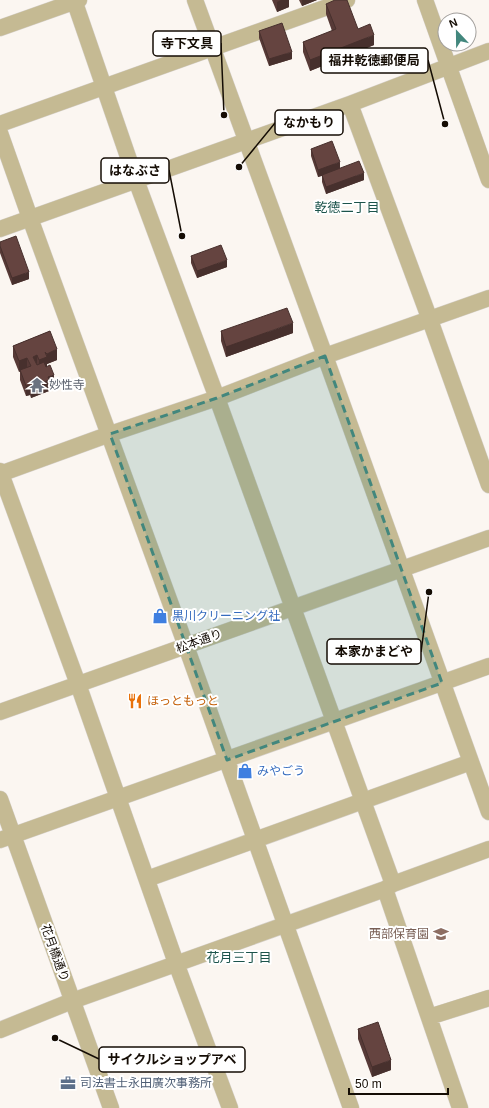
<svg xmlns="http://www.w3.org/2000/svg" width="489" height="1108" font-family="Helvetica,'Noto Sans JP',sans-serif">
<rect width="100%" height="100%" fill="#fbf6f1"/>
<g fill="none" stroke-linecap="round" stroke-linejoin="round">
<g stroke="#d6d1cb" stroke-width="17">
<path id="minor" d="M74 0 136 180 217 398 393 884
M195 0 325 356 489 812
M425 0 489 180
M0 28 79 0
M350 104 430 320 489 485
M0 124 347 0
M0 133 30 218 186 646 351 1108
M0 229 350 104 489 51
M0 471 78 684 176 963 230 1108
M0 474 110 434 217 398 325 356 489 298
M0 712 489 538
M0 799 111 1108
M0 840 489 666
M147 879 471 762
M385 889 460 1108
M429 1017 489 998
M0 1030 72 1001 385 889 393 884 489 849"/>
</g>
<use href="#minor" stroke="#c5ba93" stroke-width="16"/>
</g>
<path fill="#573a37" d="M272 0H289V7L277 12Z
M299 0H317L302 6Z
M326 4 358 29 374 45 310 71 303 52V42L332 31 326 14Z
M259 31 292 59 269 66 259 38Z
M311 149 340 168 364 180 326 194 322 182V176L318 177 311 156Z
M0 242 29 279 12 285 0 253Z
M191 256 227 267 197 278 191 263Z
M50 331 57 360 47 364V367L54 385 49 387V391L31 398 30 395 26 396 20 380V371L19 372 13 357V346Z
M221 331 293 333 226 357 221 341Z
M358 1029 391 1070 372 1077 358 1039Z"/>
<path fill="#47302d" d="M281 0H289V7L277 12V2Z
M302 0H317L302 6Z
M374 35V45L310 71V60Z
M292 52V59L269 66V59Z
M340 162V169L318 177V170Z
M364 173V180L326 194V187Z
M227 260V267L197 278V271Z
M29 272V279L12 285V278Z
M293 323V333L226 357V347Z
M57 349V360L47 364V367L39 370V360L47 357V354Z
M37 355V365L33 357Z
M27 358V368L19 372V361Z
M54 375V385L49 387V391L31 398V387L48 377Z
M30 385V395L26 396V386Z
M391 1060V1070L372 1077V1067Z"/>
<path fill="#654440" stroke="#47302d" d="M335 0H347L358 29 370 24 374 35 310 60 303 42 336 29 326 4Z
M282 23 292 52 269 59 259 31Z
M332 141 340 162 318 170 311 149Z
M359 161 364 173 326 187 322 175Z
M16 236 29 272 12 278 0 246V242Z
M221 245 227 260 197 271 191 256Z
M287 308 293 323 226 347 221 331Z
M50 331 57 349 47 354 45 352 47 357 39 360 37 355 33 357 37 365 44 362 46 367 50 365 54 375 48 377 49 380 31 387 30 385 26 386 20 370 31 366 27 358 19 361 13 346Z
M378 1022 391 1060 372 1067 358 1029Z"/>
<path fill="#42877d" fill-opacity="0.2" stroke="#42877d" stroke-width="3" stroke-dasharray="8 5" stroke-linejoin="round" d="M325 356 442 683 227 760 110 434 217 398Z"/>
<defs>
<g id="temple-bare" transform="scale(1.2)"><path d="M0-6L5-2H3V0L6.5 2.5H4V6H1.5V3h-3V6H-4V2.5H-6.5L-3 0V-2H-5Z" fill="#6b7280" stroke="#fff" stroke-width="2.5" paint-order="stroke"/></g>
<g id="shop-bare" transform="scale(1.2)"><path d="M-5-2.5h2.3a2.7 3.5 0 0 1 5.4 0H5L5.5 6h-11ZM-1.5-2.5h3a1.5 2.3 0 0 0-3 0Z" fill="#3f7fe0" stroke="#fff" stroke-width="2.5" paint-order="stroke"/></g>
<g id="restaurant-bare" transform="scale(1.2)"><path d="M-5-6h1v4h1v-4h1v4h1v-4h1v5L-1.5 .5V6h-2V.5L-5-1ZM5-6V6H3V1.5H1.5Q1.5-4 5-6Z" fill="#e8710a" stroke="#fff" stroke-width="2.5" paint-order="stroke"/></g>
<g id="school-bare" transform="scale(1.2)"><path d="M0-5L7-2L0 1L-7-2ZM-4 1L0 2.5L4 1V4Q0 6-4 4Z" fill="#8d6e63" stroke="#fff" stroke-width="2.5" paint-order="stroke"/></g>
<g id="office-bare" transform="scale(1.2)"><path d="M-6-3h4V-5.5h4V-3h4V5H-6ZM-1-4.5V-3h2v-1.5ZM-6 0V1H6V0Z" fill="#5c6f8a" stroke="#fff" stroke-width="2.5" paint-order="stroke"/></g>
</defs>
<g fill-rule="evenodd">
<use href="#temple-bare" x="37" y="385"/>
<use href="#shop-bare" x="160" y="616"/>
<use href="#restaurant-bare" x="135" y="701"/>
<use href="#shop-bare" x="245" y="771"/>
<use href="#school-bare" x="441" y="934"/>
<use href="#office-bare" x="68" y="1083"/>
</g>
<g text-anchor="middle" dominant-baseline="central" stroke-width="4" stroke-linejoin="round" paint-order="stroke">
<g font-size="12" fill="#5b616d" stroke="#fff" text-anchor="start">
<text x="49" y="385">妙性寺</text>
</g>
<g font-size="12" fill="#366cbe" stroke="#fff" text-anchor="start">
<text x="172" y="616">黒川クリーニング社</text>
<text x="257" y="771">みやごう</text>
</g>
<g font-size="12" fill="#140c04" stroke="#fff">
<text transform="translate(199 641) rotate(-20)">松本通り</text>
<text transform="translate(55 953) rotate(70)">花月橋通り</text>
</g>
<g font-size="12" fill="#c56008" stroke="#fff" text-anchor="start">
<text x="147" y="701">ほっともっと</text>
</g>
<g font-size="12" fill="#785e54" stroke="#fff" text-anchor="end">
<text x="429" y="934">西部保育園</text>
</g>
<g font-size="12" fill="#4e5e75" stroke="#fff" text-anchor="start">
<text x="80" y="1083">司法書士永田廣次事務所</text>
</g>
<g font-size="13" fill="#1c544c" stroke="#fff">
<text x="347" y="207">乾徳二丁目</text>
<text x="239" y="957">花月三丁目</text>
</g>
</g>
<path fill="none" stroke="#140c04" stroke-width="1.5" d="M224 115L221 43M445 124L428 60M239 167L275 123M182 236L169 170M429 592L421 652M55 1038L99 1059"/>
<g fill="#140c04" stroke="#fff" stroke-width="1.5">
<circle cx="224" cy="115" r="4"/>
<circle cx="445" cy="124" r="4"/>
<circle cx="239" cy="167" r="4"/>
<circle cx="182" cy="236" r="4"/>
<circle cx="429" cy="592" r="4"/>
<circle cx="55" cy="1038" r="4"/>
</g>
<g fill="#fff" stroke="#140c04" stroke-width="1.5">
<rect x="153" y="31" width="68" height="25" rx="4"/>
<rect x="321" y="48" width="107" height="25" rx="4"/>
<rect x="275" y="110" width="68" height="25" rx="4"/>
<rect x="101" y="158" width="68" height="25" rx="4"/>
<rect x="327" y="639" width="94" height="25" rx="4"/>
<rect x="99" y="1047" width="146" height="25" rx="4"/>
</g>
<g font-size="13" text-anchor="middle" font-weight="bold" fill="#140c04">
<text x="187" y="48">寺下文具</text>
<text x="374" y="65">福井乾徳郵便局</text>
<text x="309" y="127">なかもり</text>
<text x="135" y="175">はなぶさ</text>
<text x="374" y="656">本家かまどや</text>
<text x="172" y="1064">サイクルショップアベ</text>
</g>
<g transform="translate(457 32) rotate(338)"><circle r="19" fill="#ffffff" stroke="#a19e9b"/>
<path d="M0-3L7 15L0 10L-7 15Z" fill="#42877d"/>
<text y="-6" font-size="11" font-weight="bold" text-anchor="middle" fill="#140c04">N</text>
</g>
<path d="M349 1088v6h99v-6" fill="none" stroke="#140c04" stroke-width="2"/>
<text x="355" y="1088" font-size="12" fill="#140c04" stroke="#ffffff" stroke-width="3" paint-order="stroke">50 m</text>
</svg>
